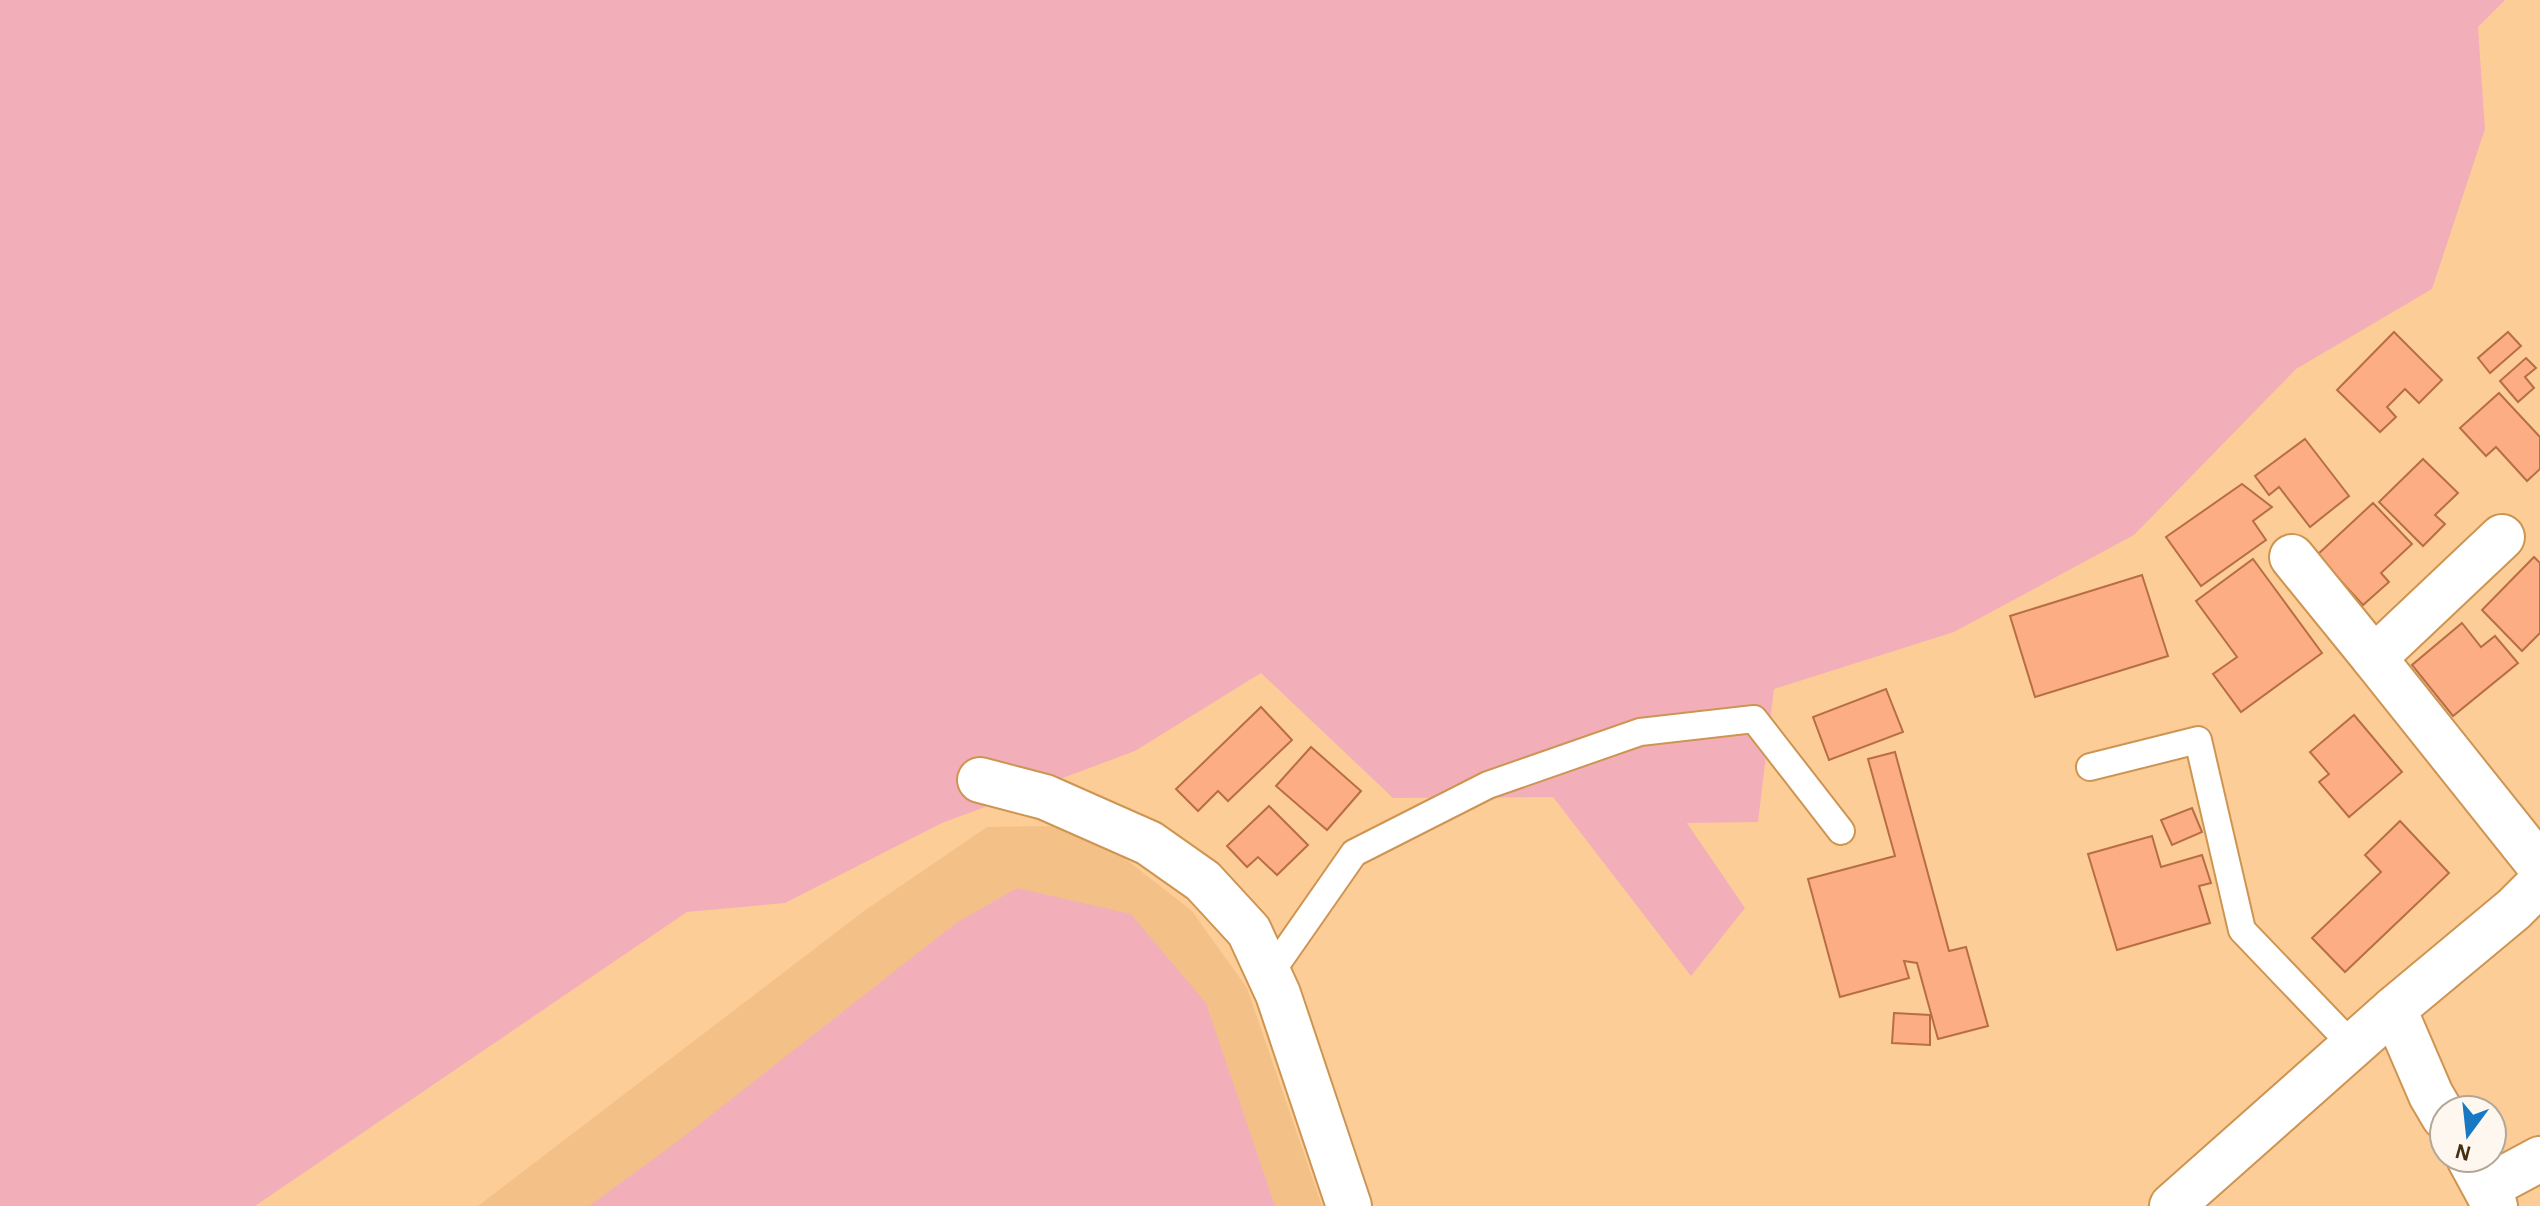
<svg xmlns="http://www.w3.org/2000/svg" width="2540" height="1206" viewBox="0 0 2540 1206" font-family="'Alegreya Sans',sans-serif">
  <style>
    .built { fill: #f3c087 }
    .green { fill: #f3afb9 }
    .building { fill: #fdad83; stroke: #b86e45; stroke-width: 2 }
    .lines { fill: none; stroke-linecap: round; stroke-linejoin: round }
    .service-casing { stroke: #ce9552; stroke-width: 30 }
    .minor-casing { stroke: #ce9552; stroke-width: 48 }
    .tertiary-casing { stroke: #ce9552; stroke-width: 48 }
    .service { stroke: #fff; stroke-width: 26 }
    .minor { stroke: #fff; stroke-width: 44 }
    .tertiary { stroke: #fff; stroke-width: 44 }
  </style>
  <rect width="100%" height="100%" fill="#fdcd98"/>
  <path class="built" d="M1053,826L1123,857L1192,911L1247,988L1322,1206H478L864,911L987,827Z"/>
  <g class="green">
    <path d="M0,0H2505L2478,27L2485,129L2432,289L2296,369L2134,535L1954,632L1774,689L1758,822L1687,823L1745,908L1691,976L1553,797L1393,798L1261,673L1135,751L942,823L785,903L687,912L255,1206H0Z"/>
    <path d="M1017,888L1131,914L1206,1003L1275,1206H589L674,1144L956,923Z"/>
  </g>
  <g class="building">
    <path d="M2394,332L2442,380L2419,403L2405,389L2387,407L2396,417L2380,432L2337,390Z"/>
    <path d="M2508,332L2521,346L2490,373L2478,358Z"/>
    <path d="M2526,358L2536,368L2525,377L2534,388L2518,402L2500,381Z"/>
    <path d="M2499,393L2540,437V469L2527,481L2496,447L2486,456L2460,428Z"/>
    <path d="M2305,439L2349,496L2310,527L2279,487L2269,495L2255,476Z"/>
    <path d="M2423,459L2458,493L2435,515L2445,524L2423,546L2379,502Z"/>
    <path d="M2242,484L2272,507L2253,521L2266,540L2201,586L2166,537Z"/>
    <path d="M2373,503L2412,544L2381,573L2389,582L2363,605L2317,555Z"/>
    <path d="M2534,557L2540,563V633L2522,651L2482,610Z"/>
    <path d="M2253,559L2322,653L2241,712L2213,674L2237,657L2196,601Z"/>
    <path d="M2142,575L2168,656L2035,697L2010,616Z"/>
    <path d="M2462,623L2481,647L2495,636L2518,663L2453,716L2412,665Z"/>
    <path d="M1886,689L1903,732L1829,760L1813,717Z"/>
    <path d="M1261,707L1292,740L1228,801L1218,791L1198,811L1176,789Z"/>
    <path d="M2354,715L2402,772L2349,817L2319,782L2329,774L2310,752Z"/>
    <path d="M1311,747L1361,791L1327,830L1276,786Z"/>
    <path d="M1895,752L1949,951L1966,947L1988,1026L1938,1039L1917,963L1904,961L1909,978L1840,997L1808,879L1895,856L1868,759Z"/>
    <path d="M1269,806L1308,845L1277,875L1258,857L1247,867L1227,846Z"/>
    <path d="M2192,808L2202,832L2172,845L2161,820Z"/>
    <path d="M2400,821L2449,873L2345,972L2312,938L2381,872L2365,855Z"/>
    <path d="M2152,836L2161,867L2202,855L2211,883L2199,886L2210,923L2117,950L2088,854Z"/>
    <path d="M1894,1013L1930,1015V1045L1892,1043Z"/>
  </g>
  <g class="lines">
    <defs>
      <g id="service">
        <path d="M2090,767L2198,740L2242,930L2352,1045"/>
        <path d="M1269,975L1354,853L1488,785L1640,732L1754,719L1841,831"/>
      </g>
      <g id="minor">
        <path d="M2502,537L2374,658L2540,866"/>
        <path d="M2292,557L2374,658"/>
        <path d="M980,780L1045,797L1149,843L1203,881L1249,931L1278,994L1349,1206"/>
        <path d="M2486,1188L2540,1159"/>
      </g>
      <g id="tertiary">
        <path d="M2394,1009L2431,1095L2444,1117"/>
        <path d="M2469,1158L2495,1206"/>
        <path d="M2172,1206L2394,1009L2514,909L2540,883"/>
      </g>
    </defs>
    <use href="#service" class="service-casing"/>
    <use href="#minor" class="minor-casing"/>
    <use href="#tertiary" class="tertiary-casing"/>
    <use href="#service" class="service"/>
    <use href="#minor" class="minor"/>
    <use href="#tertiary" class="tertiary"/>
  </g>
  <g transform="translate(2468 1134) rotate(195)"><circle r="38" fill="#fdf7f0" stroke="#b3a797" stroke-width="2"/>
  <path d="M0-6L14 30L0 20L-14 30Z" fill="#1878c4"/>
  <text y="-12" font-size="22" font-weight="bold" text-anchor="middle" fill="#452e11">N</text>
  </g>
</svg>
